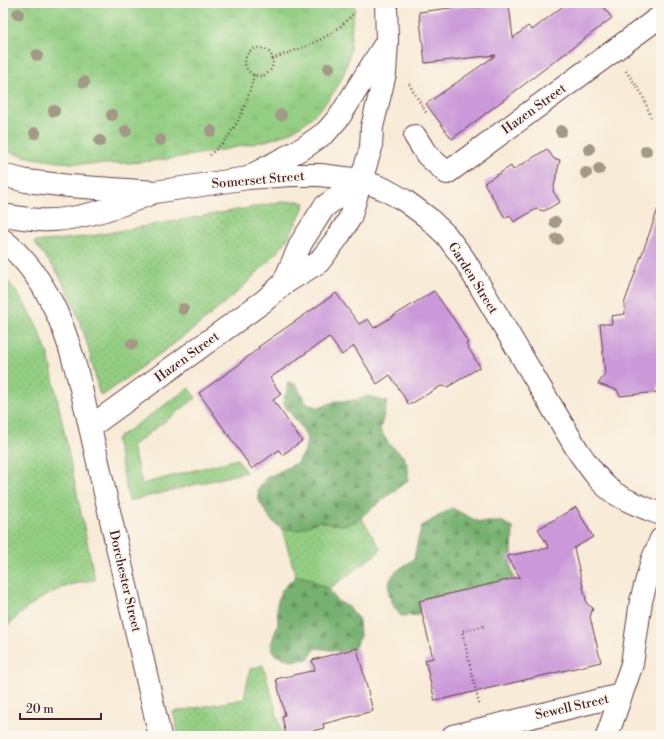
<svg xmlns="http://www.w3.org/2000/svg" width="664" height="739" viewBox="0 0 664 739" font-family="'Libre Bodoni',serif">
  <style>
    .grass { fill: url(#grass-dots); stroke: #6e7656 }
    .forest { fill: url(#forest-firs); stroke: #60684e }
    .park { fill: url(#park-tufts); stroke: #6e7656 }
    .building { fill: #cb99d9 }
    .lines { fill: none; stroke-linecap: round; stroke-linejoin: round }
    .street-casing { stroke: #643e45; stroke-width: 24 }
    .secondary-casing { stroke: #643e45; stroke-width: 24 }
    .path { stroke: #643e45; stroke-width: 2.5; stroke-dasharray: 1 3; stroke-linecap: butt }
    .street { stroke: #fff; stroke-width: 22 }
    .secondary { stroke: #fff; stroke-width: 22 }
    .tree { fill: #a49887 }
    .labels { text-anchor: middle; dominant-baseline: central; stroke-width: 4; stroke-linejoin: round; paint-order: stroke }
    .street-label { font-size: 13px; fill: #4a1f2b; stroke: #fbf7ec }
  </style>
  <defs>
    <pattern id="grass-dots" width="8" height="8" patternUnits="userSpaceOnUse"><rect width="8" height="8" fill="#93ce82"/><path d="M2 2h.1M6 6h.1" fill="none" stroke="#80b070" stroke-width="1.8" stroke-linecap="round"/></pattern>
    <pattern id="forest-firs" width="22" height="20" patternUnits="userSpaceOnUse"><rect width="22" height="20" fill="#76b170"/><path d="M5 1l3.5 6h-7zM16 11l3.5 6h-7z" fill="#638f5c"/></pattern>
    <pattern id="park-tufts" width="24" height="20" patternUnits="userSpaceOnUse"><rect width="24" height="20" fill="#93ce82"/><path d="M3 7l-1-3M5 7V3M7 7l1-3M15 17l-1-3M17 17v-4M19 17l1-3" fill="none" stroke="#80b070"/></pattern>
  </defs>
  <rect width="100%" height="100%" fill="#fbf7ec"/>
  <filter id="ink" filterUnits="userSpaceOnUse"><feTurbulence type="fractalNoise" baseFrequency=".025" numOctaves="2"/><feDisplacementMap in="SourceGraphic" scale="8" xChannelSelector="R" yChannelSelector="G"/><feConvolveMatrix kernelMatrix="1 2 1 2 8 2 1 2 1" color-interpolation-filters="sRGB"/></filter>
  <filter id="wash" filterUnits="userSpaceOnUse"><feTurbulence type="fractalNoise" baseFrequency=".012" numOctaves="4" result="noise"/><feDisplacementMap in="SourceGraphic" scale="16" xChannelSelector="R" yChannelSelector="G"/><feGaussianBlur stdDeviation="0.9" result="paint"/><feColorMatrix in="noise" values="0 0 0 0 0 0 0 0 0 0 0 0 0 0 0 0 0 1.4 0 .05"/><feComposite in="paint" operator="in"/></filter>
  <g filter="url(#wash)">
    <rect width="100%" height="100%" fill="#f8ebd7"/>
    <g class="grass">
      <path d="M298,201L305,203C301,213 296,224 291,233C283,248 269,261 257,273C211,320 155,357 102,396L99,393C90,351 80,312 58,274C51,263 42,253 34,242L85,237L282,202Z"/>
      <path d="M3,275L17,293L34,319L48,354L95,580C58,584 28,603 3,631Z"/>
      <path d="M189,388L196,398L132,446L142,484L237,459L246,472L129,501L116,439Z"/>
      <path d="M361,517L381,550L329,589L317,584L309,578L296,576L282,529L298,530L319,521L331,524L356,521Z"/>
      <path d="M263,665L283,736H179L173,712L244,699L250,669Z"/>
    </g>
    <g class="forest">
      <path d="M287,382L296,384L306,403L320,408L335,401H349L369,396L387,402L380,430L389,444L402,455L408,466V480L356,521L345,525L331,524L319,521L298,530L282,529L270,519L259,500L258,490L266,478L297,463L305,451L307,439L301,426L287,409L284,405V397L287,392Z"/>
      <path d="M452,508L479,522H503L513,528L512,555L509,559L514,579L420,601L419,615L401,616C392,605 383,589 393,575C398,569 407,564 414,559L418,539L422,526Z"/>
      <path d="M296,576L309,578L317,584L329,589L337,601L348,606L359,620L360,638L351,653L316,648L308,659L294,661L275,655L271,644L278,624L277,604L281,591Z"/>
    </g>
    <path class="park" d="M3,3H355C355,11 353,16 352,24C351,35 351,46 349,57C343,83 327,105 307,121C284,140 255,143 227,149C152,163 78,174 3,150Z"/>
    <g id="blocks">
      <g class="building">
        <path d="M567,3H600L612,18L452,139L426,104L496,55L425,63L419,12L474,5V8L509,4L513,38L528,26L532,30Z"/>
        <path d="M547,149L554,159L560,160L553,191L560,202L544,211L536,209L514,222L510,215L505,218L484,183L511,166L513,170Z"/>
        <path d="M658,209H661V383H658V392L620,396L617,390L598,384L605,374L600,324H612L611,316L625,314L624,304Z"/>
        <path d="M434,291L457,324L468,343L466,344L480,367L448,387L441,386L409,405L390,375L377,384L354,346L342,355L329,337L270,378L281,394L273,400L302,441L282,455L279,450L252,469L199,393L240,364L241,362L259,348L258,347L336,293L359,324L368,319L374,328Z"/>
        <path d="M576,507L593,537L574,548L587,604L593,608L590,617L601,662L435,701L425,660L433,658L419,601L520,577L507,556L549,548L538,529Z"/>
        <path d="M357,648L373,711L323,724L324,728L295,736H286L282,716L285,715L276,679L315,670L312,660Z"/>
      </g>
    </g>
  </g>
  <g filter="url(#ink)">
    <use href="#blocks" fill-opacity="0" stroke="#643e45" stroke-width="1"/>
    <g class="lines">
      <defs>
        <g id="street">
          <path d="M415,136L427,155L447,173L661,16"/>
          <path d="M283,284L301,243L324,207L361,180"/>
          <path d="M160,736L90,427L264,301L283,284L319,262L338,237L350,218L361,180"/>
          <path d="M453,736L621,695"/>
        </g>
        <g id="secondary">
          <path d="M254,174L305,147L326,132L340,116L387,41"/>
          <path d="M3,175L26,181L69,186L155,192L248,178L291,175H320L361,180L384,189L404,200L427,217L446,235L464,259L578,451C588,465 599,482 613,492C627,502 645,508 661,514"/>
          <path d="M361,180L371,148L372,127L385,74L387,41L386,3"/>
          <path d="M3,215C15,217 28,219 40,220C75,222 118,207 150,194"/>
          <path d="M3,240C60,287 74,358 90,427"/>
          <path d="M607,736L632,664L641,601L652,561L661,539"/>
        </g>
      </defs>
      <use href="#street" class="street-casing"/>
      <use href="#secondary" class="secondary-casing"/>
      <g class="path">
        <circle cx="259" cy="62" r="14"/>
        <path d="M272,59C295,50 317,44 337,29C344,24 350,17 355,12"/>
        <path d="M626,71L642,94L651,117"/>
        <path d="M409,84L427,114"/>
        <path d="M210,155C216,149 224,142 229,135C242,117 249,96 254,75"/>
        <path d="M479,704L462,631L484,626"/>
      </g>
      <use href="#street" class="street"/>
      <use href="#secondary" class="secondary"/>
    </g>
    <g class="tree">
      <circle cx="18" cy="14" r="6"/>
      <circle cx="37" cy="55" r="6"/>
      <circle cx="329" cy="68" r="6"/>
      <circle cx="84" cy="82" r="6"/>
      <circle cx="54" cy="111" r="6"/>
      <circle cx="112" cy="115" r="6"/>
      <circle cx="281" cy="115" r="6"/>
      <circle cx="126" cy="131" r="6"/>
      <circle cx="211" cy="131" r="6"/>
      <circle cx="561" cy="131" r="6"/>
      <circle cx="35" cy="133" r="6"/>
      <circle cx="160" cy="140" r="6"/>
      <circle cx="100" cy="141" r="6"/>
      <circle cx="589" cy="149" r="6"/>
      <circle cx="646" cy="151" r="6"/>
      <circle cx="599" cy="169" r="6"/>
      <circle cx="586" cy="173" r="6"/>
      <circle cx="555" cy="222" r="6"/>
      <circle cx="557" cy="239" r="6"/>
      <circle cx="183" cy="309" r="6"/>
      <circle cx="132" cy="344" r="6"/>
    </g>
  </g>
  <g class="labels">
    <g class="street-label">
      <text transform="translate(534 109) rotate(-36)">Hazen Street</text>
      <text transform="translate(258 180) rotate(-5)">Somerset Street</text>
      <text transform="translate(473 278) rotate(58)">Garden Street</text>
      <text transform="translate(187 357) rotate(-36)">Hazen Street</text>
      <text transform="translate(125 581) rotate(77)">Dorchester Street</text>
      <text transform="translate(572 707) rotate(-13)">Sewell Street</text>
    </g>
  </g>
  <rect width="664" height="739" fill="none" stroke="#fbf7ec" stroke-width="16"/>
  <path d="M20 713v6h81v-6" fill="none" stroke="#4a1f2b" stroke-width="2"/>
  <text x="26" y="713" font-size="12" fill="#4a1f2b" stroke="#fbf7ec" stroke-width="3" paint-order="stroke">20 m</text>
</svg>
